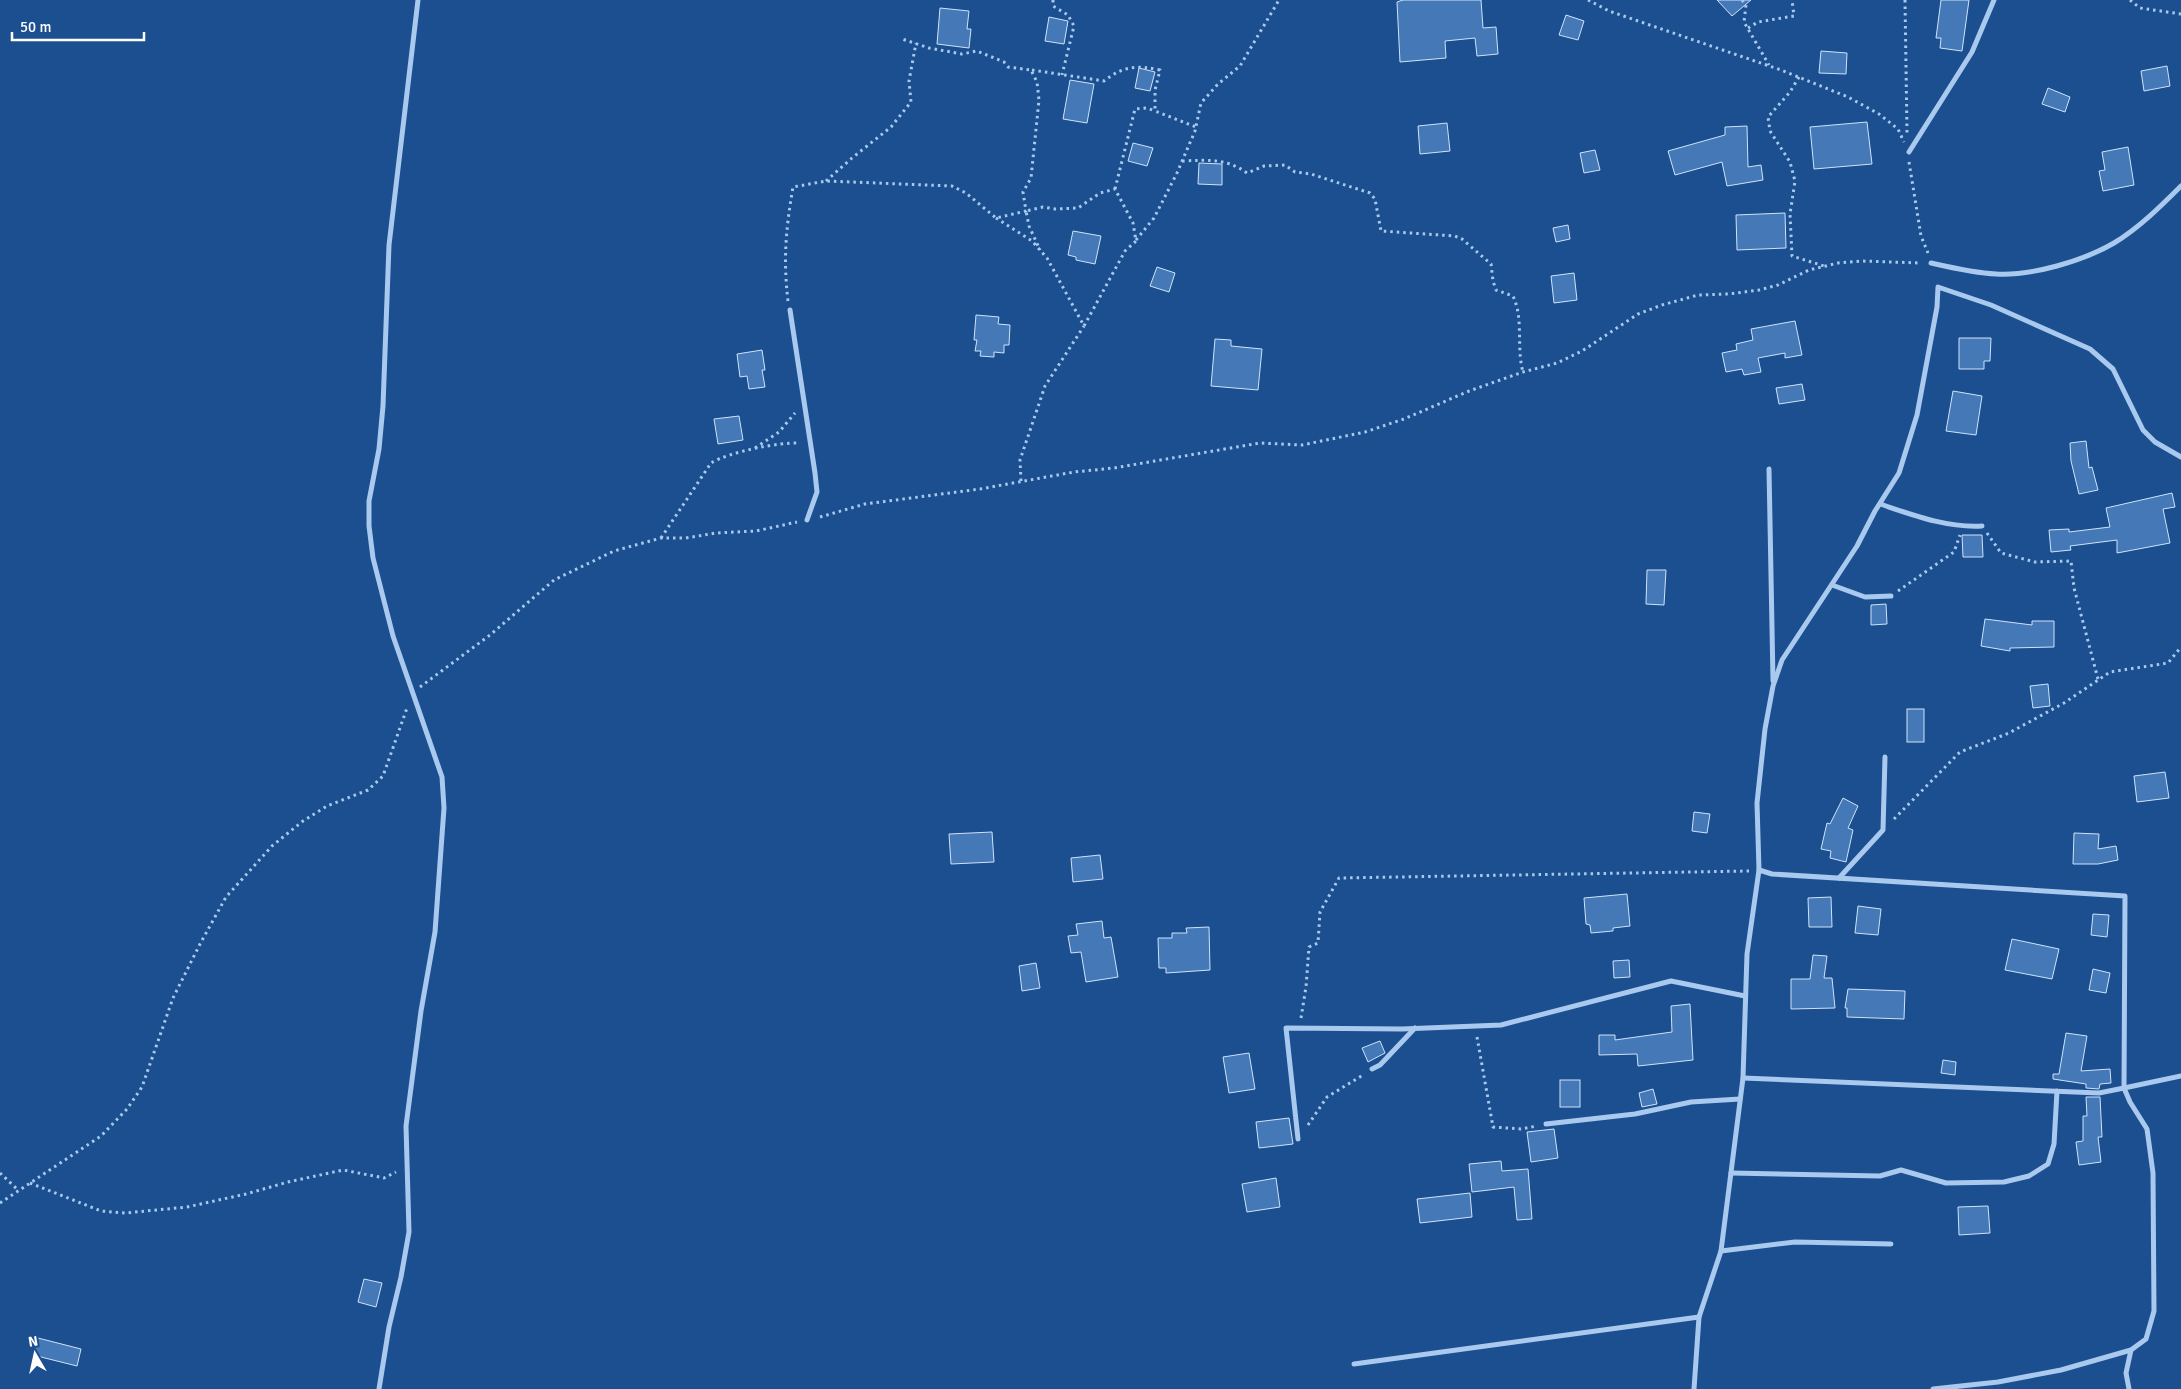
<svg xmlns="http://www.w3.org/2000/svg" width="2181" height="1389" viewBox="0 0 2181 1389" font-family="Signika,sans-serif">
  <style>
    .building { fill: #4478b7; stroke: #cfe3fa }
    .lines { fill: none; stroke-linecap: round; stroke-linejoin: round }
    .path { stroke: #a9c9ee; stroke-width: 3; stroke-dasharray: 2.5 4; stroke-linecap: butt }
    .minor { stroke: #a9c9ee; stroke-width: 5 }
  </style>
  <rect width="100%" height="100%" fill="#1b4f8f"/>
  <g class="building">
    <path d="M1403,0H1481L1483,28L1496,27L1498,54L1477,56L1475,38L1445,41L1446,58L1400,62L1397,2Z"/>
    <path d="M1717,0H1751L1732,16Z"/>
    <path d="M1941,0H1969L1962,51L1940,48L1941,38H1936Z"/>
    <path d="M940,8L969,11L967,29H971L969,48L937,44Z"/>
    <path d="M1566,15L1584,21L1578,40L1559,35Z"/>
    <path d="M1049,17L1068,21L1064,44L1045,41Z"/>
    <path d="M1821,51L1847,53L1846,74L1819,73Z"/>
    <path d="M2167,66L2170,86L2144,91L2141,71Z"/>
    <path d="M1139,68L1155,72L1150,91L1135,88Z"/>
    <path d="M1070,80L1094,84L1087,123L1063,119Z"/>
    <path d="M2048,88L2070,97L2065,112L2042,104Z"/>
    <path d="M1867,122L1872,164L1814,169L1810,127Z"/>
    <path d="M1447,123L1450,151L1420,154L1418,126Z"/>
    <path d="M1747,126L1748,167L1761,165L1763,180L1727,186L1722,162L1675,175L1668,151L1725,135V127Z"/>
    <path d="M1133,143L1153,148L1147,166L1128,161Z"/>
    <path d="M2128,147L2134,185L2103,191L2099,171L2105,170L2102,152Z"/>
    <path d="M1595,150L1600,170L1584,173L1580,153Z"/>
    <path d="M1199,163L1222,164V185L1198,184Z"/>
    <path d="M1785,213L1786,248L1737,250L1736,215Z"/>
    <path d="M1568,225L1570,239L1556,242L1553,228Z"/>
    <path d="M1073,231L1101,236L1095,264L1076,260V257L1068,255Z"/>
    <path d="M1157,267L1175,273L1169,292L1150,286Z"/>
    <path d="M1574,273L1577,300L1554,303L1551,276Z"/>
    <path d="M976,315L999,317L998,324L1010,325L1009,345H1004V353L994,352V357L980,356L981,351H975L977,340H974Z"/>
    <path d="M1795,321L1802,355L1785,358V353L1758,358L1761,372L1744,375L1742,369L1726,372L1722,353L1737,350L1736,344L1753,340L1751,329Z"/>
    <path d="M1959,338H1991L1990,361H1984V369H1959Z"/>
    <path d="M1215,339L1231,340V346L1262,349L1258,390L1211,386Z"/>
    <path d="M762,350L765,370H762L765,387L749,389L747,376L740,377L737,354Z"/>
    <path d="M1802,384L1805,400L1779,404L1776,388Z"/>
    <path d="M1953,391L1982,396L1976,435L1946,431Z"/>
    <path d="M739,416L743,440L718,444L714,419Z"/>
    <path d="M2086,441L2089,468L2092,467L2098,490L2079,494L2071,461L2070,443Z"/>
    <path d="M2172,493L2175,507L2163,509L2170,543L2117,553V540L2070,546L2071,550L2051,552L2049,530L2069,529V532L2110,527L2106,508Z"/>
    <path d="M1962,535H1982L1983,557H1963Z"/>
    <path d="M1647,570H1666L1664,605L1646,604Z"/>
    <path d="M1886,604L1887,624L1871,625V605Z"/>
    <path d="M1985,619L2032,625V621H2054V647L2010,648V651L1981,646Z"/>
    <path d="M2048,684L2050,706L2033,708L2030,686Z"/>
    <rect x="1907" y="709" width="17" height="33"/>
    <path d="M2165,772L2169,798L2137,802L2134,776Z"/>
    <path d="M1843,798L1858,806L1848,828L1853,830L1846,862L1830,858L1831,851L1821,849L1827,823L1830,824Z"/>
    <path d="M1694,812L1710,814L1707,833L1692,831Z"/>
    <path d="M992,832L994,862L951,864L949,834Z"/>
    <path d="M2074,833L2099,834L2098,849L2116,846L2118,860L2098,864H2073Z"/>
    <path d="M1100,855L1103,879L1073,882L1071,858Z"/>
    <path d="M1627,894L1630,926L1613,928V931L1591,933L1590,925L1586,924L1584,898Z"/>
    <path d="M1831,897L1832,927H1809L1808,898Z"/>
    <path d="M1858,906L1881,909L1878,935L1855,933Z"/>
    <path d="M2093,914L2109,915L2107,937L2091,935Z"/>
    <path d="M1102,921L1104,938L1111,937L1118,977L1086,982L1081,952L1071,953L1068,936L1078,935L1076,924Z"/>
    <path d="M1209,927L1210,970L1166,973V968H1159L1158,938H1172V933H1187L1186,928Z"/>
    <path d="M2012,939L2059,949L2052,979L2005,970Z"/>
    <path d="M1813,955L1827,956L1824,978H1832L1835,1008L1791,1009V979H1810Z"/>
    <path d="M1629,960L1630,977L1614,978L1613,961Z"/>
    <path d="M1036,963L1040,988L1022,991L1019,966Z"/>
    <path d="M2093,969L2110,973L2106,993L2089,990Z"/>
    <path d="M1848,989L1905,991L1904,1019L1847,1017V1008H1845Z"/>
    <path d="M1690,1004L1693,1060L1638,1066L1637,1054L1599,1055V1035H1615V1040L1672,1032L1671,1006Z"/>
    <path d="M2066,1033L2087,1036L2081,1071L2110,1069L2111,1083L2100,1084L2099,1089L2086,1088V1084L2053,1079V1074H2059Z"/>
    <path d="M1380,1041L1385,1053L1368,1062L1362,1048Z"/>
    <path d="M1249,1053L1255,1089L1229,1093L1223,1057Z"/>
    <path d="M1943,1060L1956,1062L1955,1075L1941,1073Z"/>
    <rect x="1560" y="1080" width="20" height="27"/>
    <path d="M1653,1089L1657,1104L1642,1107L1639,1093Z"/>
    <path d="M2086,1097H2100L2102,1137H2098L2101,1162L2079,1165L2076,1142L2083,1141V1116H2087Z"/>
    <path d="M1289,1118L1293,1144L1259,1148L1256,1122Z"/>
    <path d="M1554,1129L1558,1158L1531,1162L1527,1132Z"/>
    <path d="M1501,1161L1502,1171L1528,1169L1532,1219L1517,1220L1514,1187L1472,1192L1469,1164Z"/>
    <path d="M1276,1178L1280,1207L1247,1212L1242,1184Z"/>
    <path d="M1470,1193L1472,1217L1420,1223L1417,1199Z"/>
    <path d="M1988,1206L1990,1233L1959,1235L1958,1207Z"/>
    <path d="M364,1279L382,1283L376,1307L358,1302Z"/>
    <path d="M38,1338L81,1349L77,1366L33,1355Z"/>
  </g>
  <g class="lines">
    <g class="path">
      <path d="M1053,0V6L1068,15L1074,26L1062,75"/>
      <path d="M1588,0L1609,11L1781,70L1848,97L1879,114L1898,129L1904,142"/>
      <path d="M1742,0L1746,5L1744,22L1769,65"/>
      <path d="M1905,0L1907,133"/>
      <path d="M2130,0L2140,8L2181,14"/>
      <path d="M1748,28L1758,22L1794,16L1792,0"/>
      <path d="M1032,70L1104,81C1123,66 1137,65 1160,70L1155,90V111L1196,127"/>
      <path d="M1799,77L1790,92L1768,117L1770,131L1790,162L1795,181L1790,214L1792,256L1824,266"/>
      <path d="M1182,161C1207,160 1226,158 1247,173L1264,166L1285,165L1295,172L1311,174L1370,193L1375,199L1381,231L1455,236L1462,239L1491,264L1493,281L1496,290L1513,296C1524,319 1516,347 1523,372"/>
      <path d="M1909,162L1921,236L1928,253"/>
      <path d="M826,181L852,158L891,127L911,102L909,81L916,43"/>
      <path d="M1115,189L1135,109L1147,108L1155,111"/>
      <path d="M996,218L1032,241L1047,258L1084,326L1125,251L1136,241L1133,223L1115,189L1100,193L1078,208L1055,209L1043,207L1026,211L1029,226L1040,250"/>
      <path d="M1136,240L1154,218L1177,173L1195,131L1201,103L1218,84L1240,66L1279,0"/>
      <path d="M788,301C783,259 786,228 793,187L826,181L952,186L966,193L996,218L1026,211L1023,192L1031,178L1039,100L1037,82L1031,70L1008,67L1004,62L977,51L962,54L929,48L902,39"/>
      <path d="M755,448L779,432L795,413"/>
      <path d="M1021,481L1020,460L1045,386L1084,326"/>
      <path d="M820,517L865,504L980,489L1074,472L1114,468L1260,443L1302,445L1365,432L1404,419L1469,391L1523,372L1557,363L1582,351L1638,314L1662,305L1698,295L1729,294L1759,290L1778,285L1809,270L1838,263L1861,261L1921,263"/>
      <path d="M1987,533L2001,553L2035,562L2071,561L2074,588L2098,679"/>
      <path d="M661,538L711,463C729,452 779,442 800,443"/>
      <path d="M1898,591L1954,552L1960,535"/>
      <path d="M420,687L490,635L554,580L614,551L661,538H686L716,533L756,531L797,522"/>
      <path d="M1894,819L1960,752L2009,733L2064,703L2110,672L2168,663L2181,647"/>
      <path d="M1301,1018L1306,987L1309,947L1318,943L1320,912L1339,878L1749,871"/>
      <path d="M1477,1037L1493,1127L1521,1129L1537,1126"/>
      <path d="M1308,1125L1327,1097L1363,1075"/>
      <path d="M0,1173L18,1190"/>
      <path d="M30,1183L101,1211L125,1213L187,1207L246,1194L288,1182L343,1170L384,1178L396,1172"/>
      <path d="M0,1203L101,1136L127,1109L142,1087L173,998L200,944L226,897L272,846L303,821L327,806L368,790L383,776L407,708"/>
    </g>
    <g class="minor">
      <path d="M1909,152L1972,52L1994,0"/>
      <path d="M1931,263C1953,268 1974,273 1996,274C2032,276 2083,261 2114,243C2139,228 2161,206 2181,186"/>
      <path d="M790,310L815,473L817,492L807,520"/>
      <path d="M1769,469L1773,681"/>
      <path d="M1880,504C1913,515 1947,528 1982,526"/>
      <path d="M1832,585L1865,597L1891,596"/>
      <path d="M1839,878L1883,830L1885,757"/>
      <path d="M1372,1069L1380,1065L1415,1028"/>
      <path d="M1743,1078L2099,1093L2124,1088L2125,896L1772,874L1759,870"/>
      <path d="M1546,1124L1635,1114L1691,1102L1740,1099"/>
      <path d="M1298,1139L1286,1028L1402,1029L1501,1025L1671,981L1745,996"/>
      <path d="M1731,1173L1880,1176L1901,1170L1946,1183L2004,1182L2029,1176L2048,1164L2054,1144L2057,1091"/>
      <path d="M1721,1251L1795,1242L1891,1244"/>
      <path d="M1354,1364L1699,1317"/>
      <path d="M379,1389L389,1327L401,1277L409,1232L406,1126L421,1011L435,932L444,808L442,777L393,636L373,558L369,526V501L379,449L383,406L389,245L418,0"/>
      <path d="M1694,1389L1699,1317L1721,1251L1743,1078L1747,954L1759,870L1757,803L1765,729L1773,686L1782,660L1857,546L1875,511L1899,473L1917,415L1937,307L1938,287L1991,305L2090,349L2113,369L2143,430L2155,442L2181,457"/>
      <path d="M1933,1389L1998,1382L2061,1370L2131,1350L2146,1339L2154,1311L2153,1173L2147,1129L2130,1102L2124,1088L2181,1076"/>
      <path d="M2129,1389L2126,1373L2131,1350"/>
    </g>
  </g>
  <g transform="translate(35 1354) rotate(351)" stroke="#1b4f8f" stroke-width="4" paint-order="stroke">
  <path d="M0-4L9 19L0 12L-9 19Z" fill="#ffffff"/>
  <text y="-8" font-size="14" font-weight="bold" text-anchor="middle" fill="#ffffff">N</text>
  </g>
  <path d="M12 32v8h132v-8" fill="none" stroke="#ffffff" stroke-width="2.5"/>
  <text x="20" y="32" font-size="15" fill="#ffffff" stroke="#1b4f8f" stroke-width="4" paint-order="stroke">50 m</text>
</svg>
